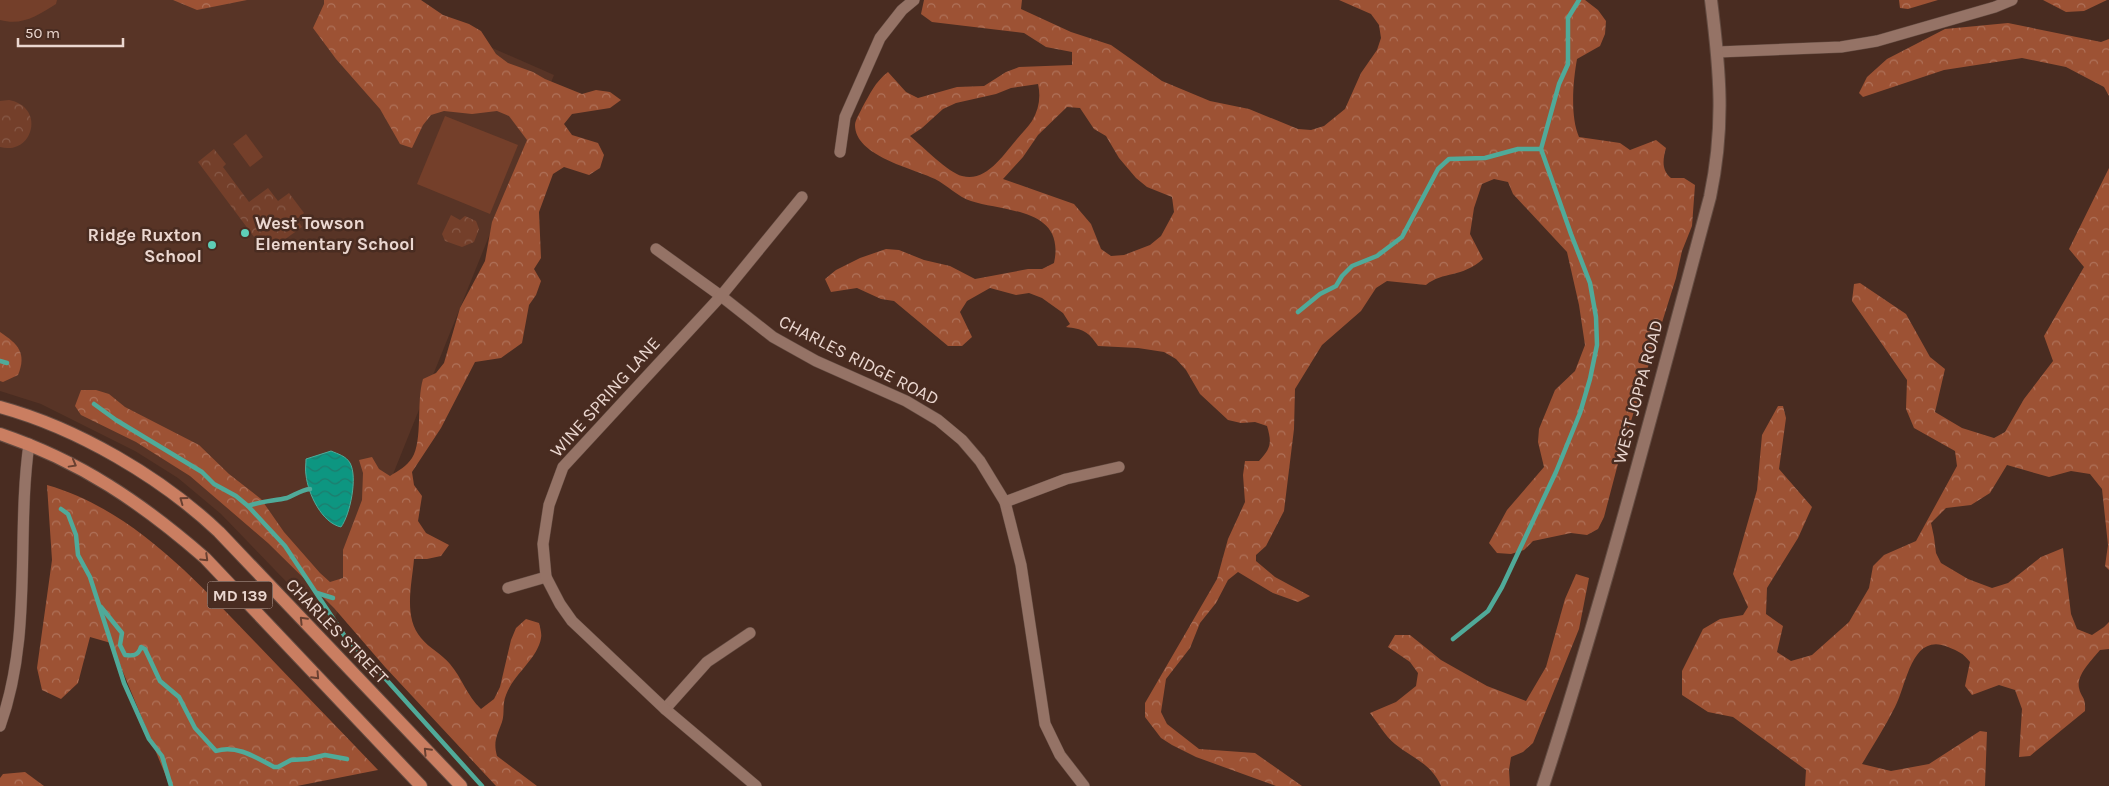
<svg xmlns="http://www.w3.org/2000/svg" width="2109" height="786" viewBox="0 0 2109 786" font-family="Karla,sans-serif">
  <style>
    .built { fill: #583426 }
    .forest { fill: url(#forest-crowns); fill-rule: evenodd }
    .park { fill: url(#park-crowns) }
    .pitch { fill: #743f2a }
    .water { fill: url(#water-waves); stroke: #50aa99 }
    .lines { fill: none; stroke-linecap: round; stroke-linejoin: round }
    .stream { stroke: #50aa99; stroke-width: 4.5 }
    .minor-casing { stroke: #634b41; stroke-width: 12 }
    .tertiary-casing { stroke: #634b41; stroke-width: 14 }
    .primary-casing { stroke: #634b41; stroke-width: 14 }
    .minor { stroke: #957366; stroke-width: 11 }
    .tertiary { stroke: #957366; stroke-width: 12 }
    .primary { stroke: #ca7e61; stroke-width: 12 }
    .oneway { stroke: #694031 }
    .poi-dot { fill: #5eceb7; stroke: #492c21; stroke-width: 2 }
    .labels { text-anchor: middle; dominant-baseline: central; stroke-width: 5; stroke-linejoin: round; paint-order: stroke }
    .shield { fill: #492c21; stroke: #baa49c; stroke-width: 1 }
    .shield-label { font-size: 16px; font-weight: bold; fill: #ebd7d0 }
    .poi-label { font-size: 18px; font-weight: bold; fill: #ebd7d0; stroke: #492c21; text-anchor: start }
    .street-label { font-size: 18px; fill: #ebd7d0; stroke: #492c21 }
  </style>
  <defs>
    <pattern id="forest-crowns" width="20" height="18" patternUnits="userSpaceOnUse" patternTransform="scale(1.25)"><rect width="20" height="18" fill="#9d5234"/><path d="M2 6a3 3 0 1 1 6 0M12 15a3 3 0 1 1 6 0" fill="none" stroke="#af725a"/></pattern>
    <pattern id="park-crowns" width="20" height="18" patternUnits="userSpaceOnUse" patternTransform="scale(1.25)"><rect width="20" height="18" fill="#743f2a"/><path d="M2 6a3 3 0 1 1 6 0M12 15a3 3 0 1 1 6 0" fill="none" stroke="#885a48"/></pattern>
    <pattern id="water-waves" width="16" height="10" patternUnits="userSpaceOnUse" patternTransform="scale(1.25)"><rect width="16" height="10" fill="#0d9681"/><path d="M0 5q4-4 8 0t8 0" fill="none" stroke="#1e7c6d"/></pattern>
  </defs>
  <rect width="100%" height="100%" fill="#492c21"/>
  <path class="built" d="M0,0H383L554,75L331,628L221,514L178,478L135,451L41,404L0,391Z"/>
  <g class="forest">
    <path d="M173,0H247L197,10Z"/>
    <path d="M324,0H421L443,15L469,24L481,31L496,54L508,63L533,72L545,79L582,94L596,90L610,92L621,100L610,108L572,114L564,124L572,135L598,143L604,155L600,168L589,175L564,167L553,174L539,212L541,258L534,269L541,281L536,295L529,305L522,343L501,358L475,362L441,428L412,472L414,485L422,496L418,521L426,533L449,545L441,556L427,559H414C412,584 403,617 421,638C429,648 442,654 450,664C462,678 467,696 481,709L494,699L500,687L511,640L516,628L526,619L539,623C540,627 542,634 541,638C538,658 513,675 506,695C502,704 505,713 502,722C497,736 493,741 497,756L537,786H496L385,667L334,608L268,543L190,476L136,442L81,415L75,406L81,390H96L109,394L125,407L199,445L229,474L261,499L284,532L320,573L330,582L343,578V550L362,500L363,473L359,460L372,457L379,469L390,476C398,471 407,466 412,458C423,440 416,402 423,379L436,373L444,363L460,308L485,261L492,222L527,140L509,116L497,111L472,114L444,111L431,115L423,125L412,148L400,144L380,109L336,59L313,28L324,4Z"/>
    <path d="M924,0H1022L1021,9L1071,32L1111,45L1162,81L1210,101L1249,109L1298,129L1311,130L1324,126L1345,109L1361,73L1377,50L1381,38L1379,25L1371,14L1339,0H1585L1598,10L1606,21L1605,34L1600,46L1577,59C1573,81 1570,117 1579,137L1620,143L1630,150L1656,140L1666,148C1663,159 1661,170 1671,178H1684L1695,185L1692,226L1682,251L1676,278L1620,456L1604,517L1598,529L1587,535L1571,533L1533,541L1524,550L1511,554L1497,553L1489,543L1507,510L1544,467L1538,442L1539,429L1555,390L1575,371L1585,345L1579,305L1567,252L1513,194L1508,182L1494,179L1482,184L1474,208L1470,234L1483,259C1462,278 1443,271 1426,285L1387,281L1376,288L1361,311L1322,345L1295,389L1294,429L1284,511L1266,546L1256,555V561L1275,577L1310,596L1298,602L1273,593L1238,572L1228,580L1216,603L1200,623L1190,648L1166,679L1161,712L1167,724L1199,749L1255,753L1302,786H1276L1196,757L1172,745L1161,738L1145,717V703L1217,579L1228,539L1245,502L1243,475L1245,461H1259C1271,448 1272,443 1267,426L1255,422L1241,423L1228,420L1200,394L1186,370L1176,359L1164,352L1138,348L1098,346C1088,331 1083,329 1066,327L1070,324L1063,313L1042,298L1029,293L1016,295L990,288L967,301L960,312L972,337L962,346H948L894,301L881,299L857,288L831,292L825,279L836,270L860,258L886,249L899,250L924,260L950,266L975,279L1028,269H1042L1054,263C1066,208 1005,212 971,201C958,197 947,185 935,179C912,168 855,156 855,125C855,120 860,113 862,108C870,94 875,82 888,72L906,92L918,98L957,87L984,86L1006,72L1019,67L1072,65V52L1046,47L1024,33L932,22L921,14ZM1038,84C1041,97 1039,109 1032,121C1028,127 1022,133 1017,139C1004,154 986,183 962,176C949,173 922,146 910,136L922,128L943,109L956,103L996,94L1011,88ZM1067,107L1080,108L1094,129L1106,136L1119,158L1136,178L1147,187L1172,197L1174,212L1161,236L1150,245L1124,255L1111,256L1101,249L1091,224L1074,204L1003,179L1023,157L1038,135Z"/>
    <path d="M1899,0H1938L1908,9L1900,8Z"/>
    <path d="M2043,0H2107L2084,11L2066,12Z"/>
    <path d="M2008,23L2101,42L2109,39V96L2104,87L2066,67L2022,58L1944,70L1863,97L1859,93L1867,77L1887,59L1945,29Z"/>
    <path d="M2109,168V570L2105,566L2108,545L2102,489L2090,474L2071,471L2049,477L2007,465L1990,493L1971,505L1946,508L1931,523L1934,537L1936,553L1941,563L1968,579L1992,588L2008,583L2041,557L2063,548L2071,614L2077,629L2092,635L2104,627L2109,622V649L2100,650C2092,660 2076,675 2079,688C2081,698 2086,696 2085,711L2030,756L2019,757L2022,709L2015,690L1999,685L1972,695L1965,686L1970,662C1963,653 1958,651 1948,647C1911,632 1907,685 1895,707C1885,727 1873,745 1862,764L1891,771L1929,764L1980,731L1987,732L1985,786H1805L1806,770L1733,717L1708,712L1682,695V671L1703,629L1720,619L1743,615L1748,607L1733,574L1757,490L1762,435L1778,406H1783L1786,418L1779,469L1812,507L1798,538L1767,588L1766,614L1783,626L1777,652L1791,661L1812,655L1849,622L1869,588L1873,566L1884,555L1916,541L1957,466L1955,451L1914,428L1906,409L1907,380L1852,301L1854,284L1860,283L1906,314L1930,357L1945,369L1935,412L1962,428L1994,438L2005,432L2024,399L2053,361L2044,336L2084,267L2069,249Z"/>
    <path d="M0,332C18,344 27,353 18,375L3,382L0,381Z"/>
    <path d="M47,485C134,510 196,581 257,644C297,686 338,728 378,770L297,786H170L111,643L90,637L78,683L61,699L42,690L37,668L52,560Z"/>
    <path d="M1576,574L1589,578L1579,629L1533,743L1523,752L1511,757L1509,770L1510,786H1441C1432,764 1412,758 1395,744C1385,736 1378,723 1370,713L1396,702L1416,686L1418,673L1410,662L1388,647L1395,635H1410L1441,660L1487,686L1526,701L1546,667L1565,599Z"/>
    <path d="M25,772L44,786H0V778L3,774Z"/>
  </g>
  <g class="park">
    <path d="M9,100C46,107 33,156 0,147V101Z"/>
    <path d="M214,149L226,164L223,167L249,202L268,188L278,201L289,193L304,213L297,219L302,227L266,253L198,162Z"/>
    <path d="M451,215L460,220L465,216L476,221L479,229L474,242L462,247L445,241L442,234Z"/>
  </g>
  <g class="pitch">
    <path d="M0,0H57L56,4C37,16 22,26 0,20Z"/>
    <path d="M445,116L518,145L490,214L417,184Z"/>
    <path d="M246,134L263,157L250,167L233,144Z"/>
  </g>
  <path class="water" d="M331,451C338,454 346,456 350,463C358,477 350,515 341,527C322,523 308,494 306,475C305,470 306,464 306,459Z"/>
  <g class="lines">
    <g class="stream">
      <path d="M1298,312L1320,294L1336,286L1342,276L1352,266L1377,256L1402,237L1438,169L1449,159L1485,158L1518,149H1541"/>
      <path d="M0,361L7,363"/>
      <path d="M94,404L116,420L202,472L214,484L236,496L248,506L285,546L348,641L374,666L482,786"/>
      <path d="M248,506C261,501 274,501 287,498C295,495 301,490 310,489"/>
      <path d="M61,509L68,514L76,535L78,555L90,577L124,683L149,739L162,756L171,786"/>
      <path d="M317,593L333,598"/>
      <path d="M101,607L122,633L120,645L125,655C133,656 138,656 141,647L145,649L160,681L179,697L195,728L216,751C236,744 257,758 274,767H278L291,760L308,759L325,755L347,759"/>
      <path d="M1453,639L1488,611L1502,587L1556,472L1580,413L1590,379L1597,345L1596,317L1590,283L1571,234L1541,149L1559,84L1568,64V18L1579,0"/>
    </g>
    <defs>
      <g id="minor">
        <path d="M1718,52L1841,47L1877,41L1995,7L2012,0"/>
        <path d="M840,152L845,117L880,38L902,10L914,0"/>
        <path d="M656,249L721,296L773,337L816,361L906,401L938,420L962,440L980,461L1005,502L1021,565L1045,724L1060,755L1084,786"/>
        <path d="M1005,502L1066,479L1119,467"/>
        <path d="M508,588L546,577"/>
        <path d="M665,709L707,662L750,633"/>
        <path d="M0,726C33,635 16,537 29,444"/>
        <path d="M756,786L665,709L572,621L560,604L546,577L543,544L549,505L563,467L721,296L802,197"/>
      </g>
      <path id="tertiary" d="M1543,786C1606,592 1657,394 1710,197C1725,126 1720,71 1711,0"/>
      <g id="primary">
        <path d="M0,407C77,428 161,477 219,532L461,786"/>
        <path d="M0,434C80,461 142,503 205,558L421,786"/>
      </g>
    </defs>
    <use href="#minor" class="minor-casing"/>
    <use href="#tertiary" class="tertiary-casing"/>
    <use href="#primary" class="primary-casing"/>
    <use href="#minor" class="minor"/>
    <use href="#tertiary" class="tertiary"/>
    <use href="#primary" class="primary"/>
  </g>
  <defs><path id="oneway-chevron" d="M-2-3.5L2.5 0L-2 3.5" fill="none" stroke-width="1.6" stroke-linecap="round" stroke-linejoin="round" transform="scale(1.25)"/></defs>
  <g class="oneway">
    <use href="#oneway-chevron" transform="translate(73 464) rotate(29)"/>
    <use href="#oneway-chevron" transform="translate(183 500) rotate(-144)"/>
    <use href="#oneway-chevron" transform="translate(205 558) rotate(44)"/>
    <use href="#oneway-chevron" transform="translate(303 620) rotate(-134)"/>
    <use href="#oneway-chevron" transform="translate(316 676) rotate(47)"/>
    <use href="#oneway-chevron" transform="translate(427 751) rotate(-134)"/>
  </g>
  <g class="poi-dot">
    <circle cx="245" cy="233" r="5"/>
    <circle cx="212" cy="245" r="5"/>
  </g>
  <g class="labels">
    <rect class="shield" x="207.5" y="581.5" width="65" height="27" rx="4"/>
    <g class="shield-label">
      <text x="240" y="595">MD 139</text>
    </g>
    <g class="poi-label">
      <text x="255" y="223">West Towson<tspan x="255" dy="21">Elementary School</tspan></text>
      <text x="202" y="235" text-anchor="end">Ridge Ruxton<tspan x="202" dy="21">School</tspan></text>
    </g>
    <g class="street-label">
      <text transform="translate(859 360) rotate(27)">CHARLES RIDGE ROAD</text>
      <text transform="translate(1638 392) rotate(-75)">WEST JOPPA ROAD</text>
      <text transform="translate(605 397) rotate(-48)">WINE SPRING LANE</text>
      <text transform="translate(337 631) rotate(46)">CHARLES STREET</text>
    </g>
  </g>
  <path d="M18 38v8h105v-8" fill="none" stroke="#ebd7d0" stroke-width="2.5"/>
  <text x="25" y="38" font-size="15" fill="#ebd7d0" stroke="#492c21" stroke-width="4" paint-order="stroke">50 m</text>
</svg>
